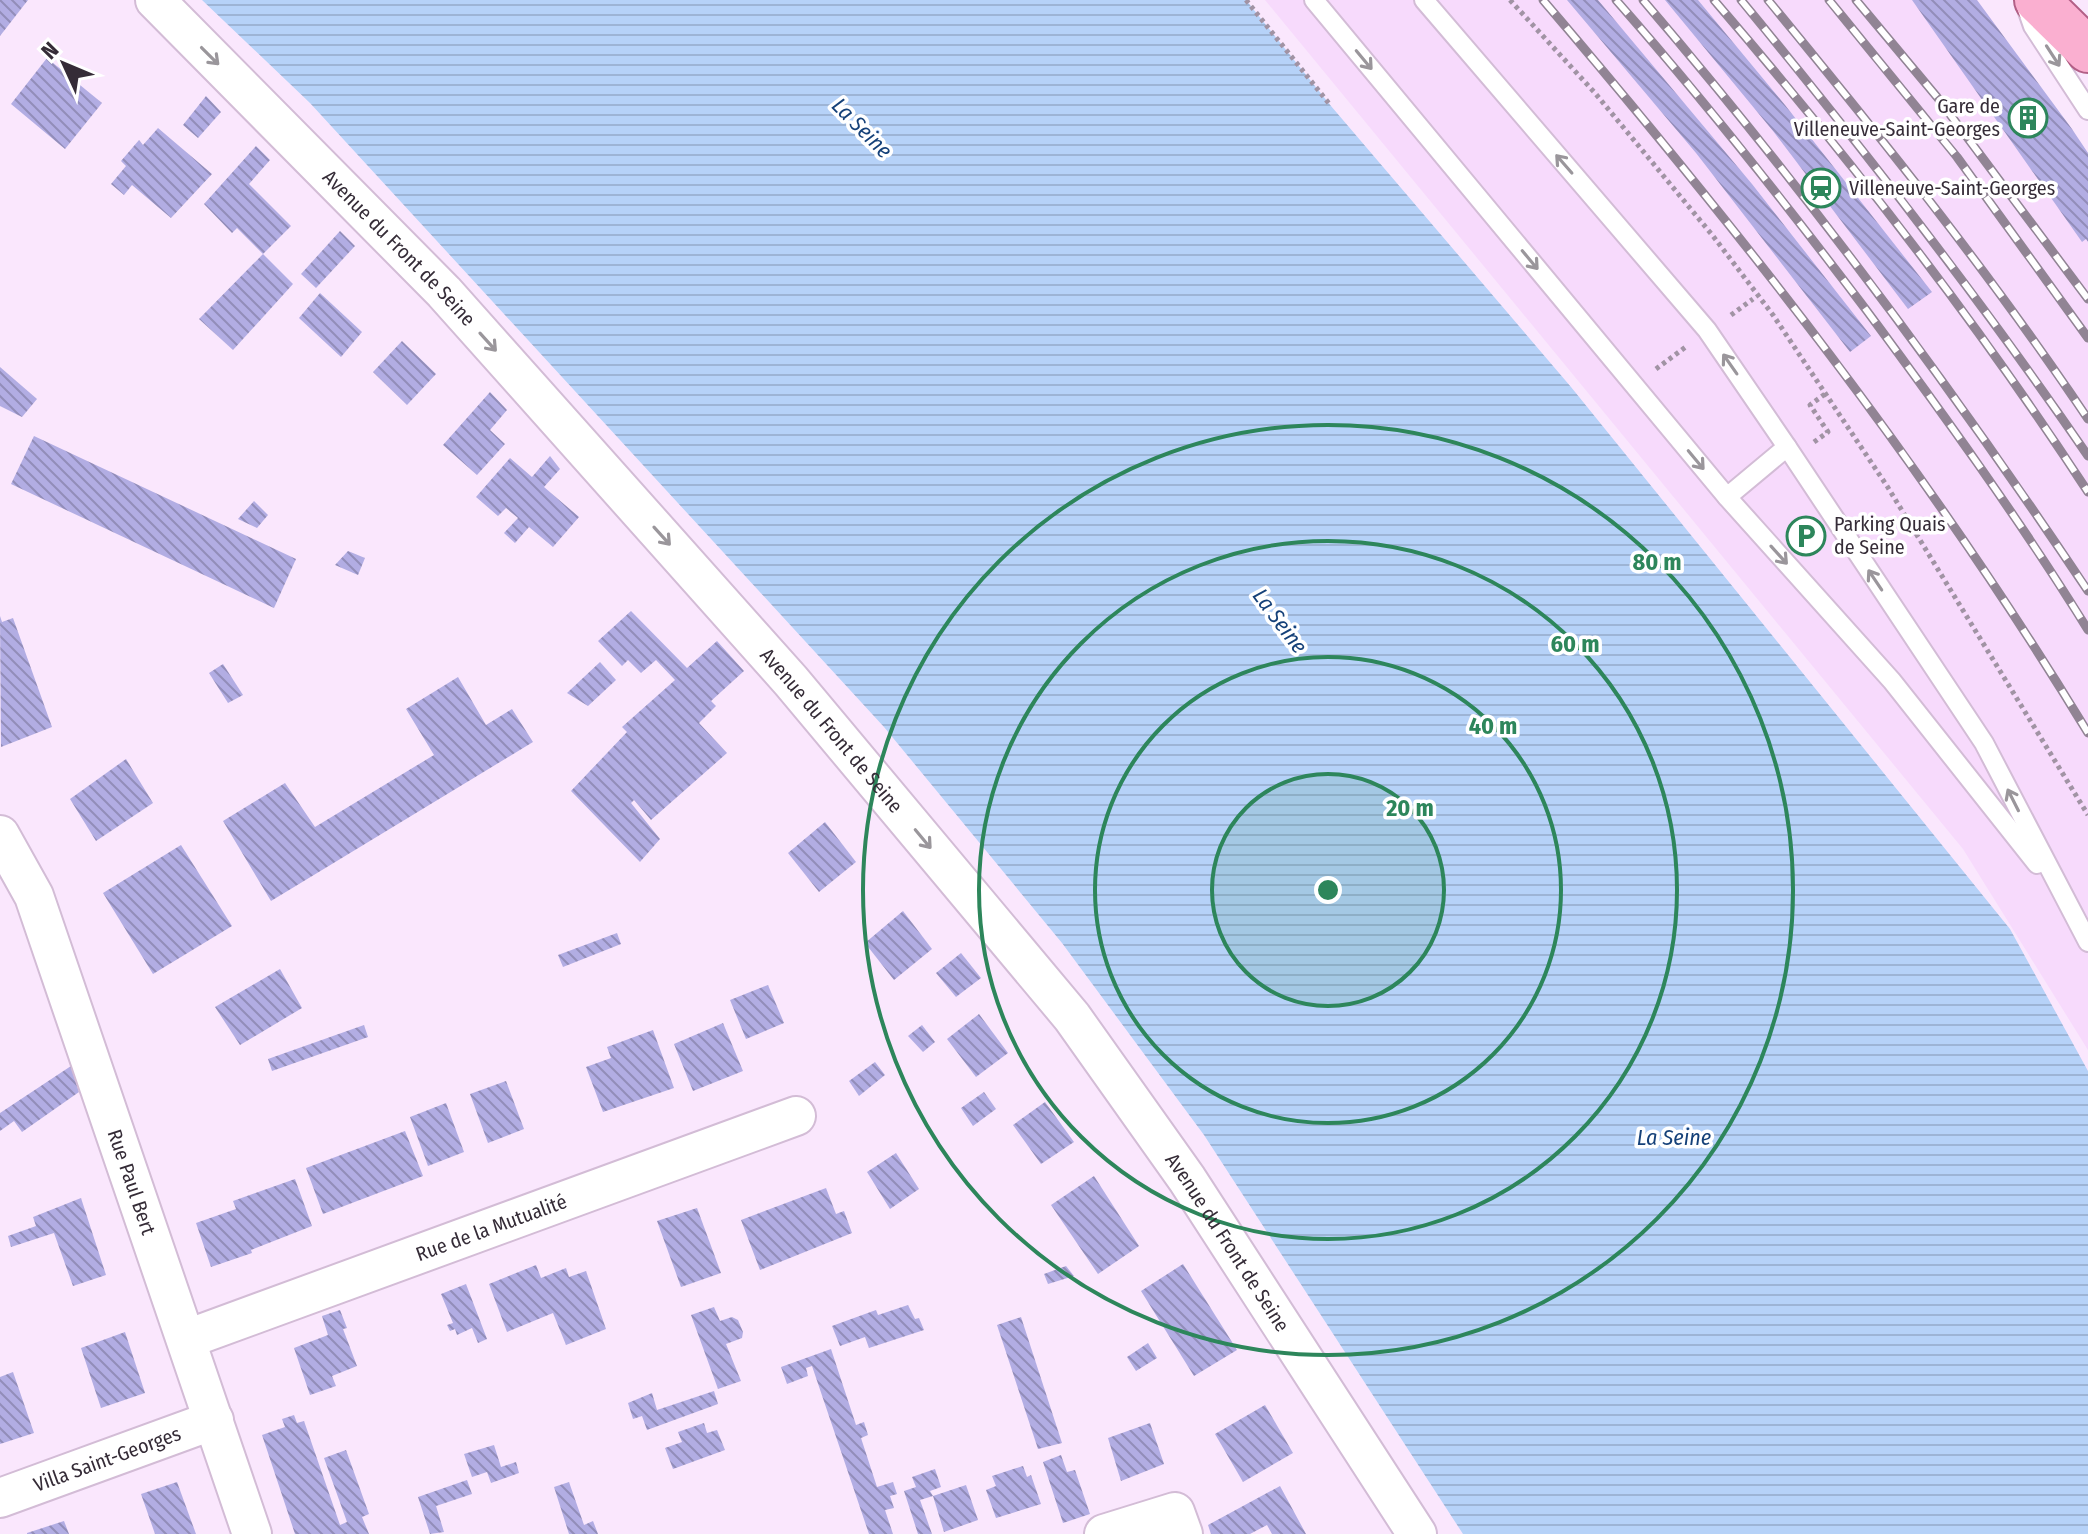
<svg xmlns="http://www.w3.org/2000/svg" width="2088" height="1534" viewBox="0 0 2088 1534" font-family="'Fira Sans Condensed',sans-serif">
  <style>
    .built { fill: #f7dafc }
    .water { fill: url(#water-rules) }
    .building { fill: url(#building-back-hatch) }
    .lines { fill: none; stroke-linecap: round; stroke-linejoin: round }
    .lane-casing { stroke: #d3bcd6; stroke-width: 22 }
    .street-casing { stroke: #d3bcd6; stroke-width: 42 }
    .primary-casing { stroke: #b25f86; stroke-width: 48 }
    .path { stroke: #a193a4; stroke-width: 5; stroke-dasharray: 4 4; stroke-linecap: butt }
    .lane { stroke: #fff; stroke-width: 18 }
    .street { stroke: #fff; stroke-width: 38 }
    .primary { stroke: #faafd0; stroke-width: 44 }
    .rail-casing { stroke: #918494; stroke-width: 9 }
    .rail { stroke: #fff; stroke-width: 6; stroke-dasharray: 18; stroke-linecap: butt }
    .oneway { stroke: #9a969b }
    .ring { fill: none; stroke: #2d865b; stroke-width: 4 }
    .labels { text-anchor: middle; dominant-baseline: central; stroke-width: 7; stroke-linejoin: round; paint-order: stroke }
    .poi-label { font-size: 20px; fill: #352c37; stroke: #fff; text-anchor: start }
    .street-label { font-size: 20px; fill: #352c37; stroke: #fff }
    .water-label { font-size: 22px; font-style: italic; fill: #154179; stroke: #fff }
    .centre { fill: #2d865b; stroke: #fff; stroke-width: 4 }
    .ring-label { font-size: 24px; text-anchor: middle; font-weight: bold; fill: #2d865b; stroke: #fff; stroke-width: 7; stroke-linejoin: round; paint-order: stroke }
  </style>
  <defs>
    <pattern id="water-rules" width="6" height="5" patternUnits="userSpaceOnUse" patternTransform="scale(2)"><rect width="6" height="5" fill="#b6d2f8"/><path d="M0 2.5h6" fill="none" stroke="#9db4d5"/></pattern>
    <pattern id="building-back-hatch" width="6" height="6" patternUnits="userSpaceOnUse" patternTransform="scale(2)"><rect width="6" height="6" fill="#b2ade3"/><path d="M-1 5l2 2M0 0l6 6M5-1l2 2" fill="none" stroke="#928db9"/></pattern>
  </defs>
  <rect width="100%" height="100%" fill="#fae7fd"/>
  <path class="built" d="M1265,0H1977L2088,153V1050L1963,849Z"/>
  <path class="water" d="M202,0H1246L1331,106L1571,387L2010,929L2088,1071V1534H1463L1204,1135L1062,943L884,727L310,103Z"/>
  <g class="building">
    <path d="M0,0H28L0,36Z"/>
    <path d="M1567,0H1598L1752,184L1871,336L1850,352L1696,153Z"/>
    <path d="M1665,0H1698L1785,105L1932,292L1908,309L1773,131Z"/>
    <path d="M1912,0H1977L2072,129L2088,153V242L2086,239L2082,242Z"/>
    <path d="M47,58L102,103L65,149L11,104Z"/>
    <path d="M206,96L221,112L198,138L183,125Z"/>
    <path d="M158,128L212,174L171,218L132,185L124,195L111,184L126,166L121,161L139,140L143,145Z"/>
    <path d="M256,146L270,160L249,184L291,226L263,254L237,228L232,233L204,204Z"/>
    <path d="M340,231L355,246L316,288L301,274Z"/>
    <path d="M263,254L293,284L233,350L199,319Z"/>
    <path d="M320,293L362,332L341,357L299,318Z"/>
    <path d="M402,341L436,374L407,405L373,372Z"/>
    <path d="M0,367L37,399L22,417L0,406Z"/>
    <path d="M490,392L507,410L490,430L505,444L477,475L443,445Z"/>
    <path d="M34,436L296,559L274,608L11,484Z"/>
    <path d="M550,456L560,469L544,487L579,517L553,547L529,527L515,543L504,533L518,518L506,508L498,516L476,497L510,458L532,477Z"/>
    <path d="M254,501L268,515L257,528L238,519Z"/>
    <path d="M348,551L365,558L358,575L335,565Z"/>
    <path d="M631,611L687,668L717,641L744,671L711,701L716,706L699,723L727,753L651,820L634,800L631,803L660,839L640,862L571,791L627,732L622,727L675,680L656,660L641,673L628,660L622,666L598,641Z"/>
    <path d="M0,616L2,622L13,618L52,727L1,747Z"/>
    <path d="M600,662L616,680L588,706L567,693Z"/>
    <path d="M223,664L243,695L228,703L209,673Z"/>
    <path d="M458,677L486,725L512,709L533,742L271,901L223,821L285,783L315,827L434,755L406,709Z"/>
    <path d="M126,759L153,803L96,841L70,799Z"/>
    <path d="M825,822L856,862L819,892L788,853Z"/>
    <path d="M181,845L232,926L153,974L103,893Z"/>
    <path d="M903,911L932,949L894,980L865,943Z"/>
    <path d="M617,933L621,944L563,967L558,955Z"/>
    <path d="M961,953L981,978L956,997L936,973Z"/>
    <path d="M280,969L302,1008L240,1045L215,1007Z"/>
    <path d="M768,985L784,1023L746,1039L730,1000Z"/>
    <path d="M979,1014L1008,1053L976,1077L947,1039Z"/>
    <path d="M723,1023L743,1071L693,1091L674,1044Z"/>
    <path d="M364,1025L368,1037L272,1071L268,1059Z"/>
    <path d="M922,1025L935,1042L923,1052L908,1036Z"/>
    <path d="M653,1030L674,1088L603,1112L586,1067L611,1058L607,1047Z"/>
    <path d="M875,1062L885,1075L859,1096L849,1081Z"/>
    <path d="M71,1066L79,1092L22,1132L14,1121L0,1131V1113Z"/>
    <path d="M506,1081L524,1129L488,1143L470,1094Z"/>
    <path d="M984,1092L996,1109L973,1126L961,1108Z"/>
    <path d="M1045,1102L1074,1142L1041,1164L1013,1125Z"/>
    <path d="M446,1103L464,1152L428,1166L410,1117Z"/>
    <path d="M405,1131L423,1176L323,1214L306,1168Z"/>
    <path d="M896,1153L919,1189L890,1209L867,1172Z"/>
    <path d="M1094,1176L1139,1246L1098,1274L1051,1205Z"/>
    <path d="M295,1179L312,1226L251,1250L252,1253L211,1267L196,1223L236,1209L233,1201Z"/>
    <path d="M826,1188L836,1214L844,1211L852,1233L760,1270L741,1220Z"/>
    <path d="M81,1198L106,1275L73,1286L54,1233L11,1247L8,1236L36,1226L33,1217Z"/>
    <path d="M697,1208L721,1273L681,1287L657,1221Z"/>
    <path d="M1183,1264L1237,1350L1194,1376L1141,1291Z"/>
    <path d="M536,1265L541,1278L566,1268L569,1277L586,1271L606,1329L566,1345L553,1313L507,1332L489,1284Z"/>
    <path d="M1066,1266L1074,1276L1048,1284L1044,1274Z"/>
    <path d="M466,1284L487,1339L478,1343L472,1328L457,1335L455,1329L450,1331L447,1325L453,1323L441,1294Z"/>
    <path d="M908,1305L915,1319L919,1318L924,1330L869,1348L865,1337L840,1346L832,1326L876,1310L878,1315Z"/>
    <path d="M714,1307L720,1321L732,1317L738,1320L743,1332L742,1338L726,1344L741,1381L718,1389L691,1315Z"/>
    <path d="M340,1310L347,1328L343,1329L357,1366L332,1376L336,1386L310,1395L294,1348L328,1335L322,1316Z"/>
    <path d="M1021,1317L1062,1443L1038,1449L997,1325Z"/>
    <path d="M125,1332L145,1393L101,1408L81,1348Z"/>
    <path d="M1148,1343L1157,1358L1136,1371L1127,1357Z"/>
    <path d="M831,1349L856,1425L864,1422L868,1435L861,1438L877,1487L893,1482L897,1494L890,1496L894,1508L885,1510L893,1534H869L812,1366L806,1368L808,1376L787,1384L781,1367Z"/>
    <path d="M13,1372L34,1433L0,1444V1377Z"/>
    <path d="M714,1391L718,1404L647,1430L642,1416L633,1419L628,1403L652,1393L657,1410Z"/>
    <path d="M1265,1405L1293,1453L1243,1482L1215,1434Z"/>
    <path d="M294,1415L297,1423L304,1421L340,1525L347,1522L324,1458L346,1450L369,1514L362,1517L369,1534H295L262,1435L285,1427L282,1419Z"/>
    <path d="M704,1423L707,1433L717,1430L725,1450L673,1469L665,1448L682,1442L678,1432Z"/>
    <path d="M1150,1423L1164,1464L1121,1481L1108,1438Z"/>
    <path d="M494,1445L501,1467L516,1462L519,1473L491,1483L487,1472L472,1477L464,1454Z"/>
    <path d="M1061,1455L1067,1472L1075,1470L1090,1514L1063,1523L1043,1462Z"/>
    <path d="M1023,1466L1027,1477L1031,1475L1041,1504L996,1518L986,1490L996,1486L992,1476Z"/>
    <path d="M935,1469L941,1487L930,1491L933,1496L966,1485L978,1520L944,1532L933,1496L920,1500L932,1534H918L904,1491L916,1487L912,1477Z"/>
    <path d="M467,1480L472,1494L436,1506L444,1532L430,1534L418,1497Z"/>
    <path d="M177,1482L196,1534H155L141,1494Z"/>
    <path d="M569,1482L584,1525L593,1521L598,1534H569L554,1487Z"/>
    <path d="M1280,1486L1306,1534H1272L1267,1525L1250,1534H1211L1208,1525Z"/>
    <path d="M64,1521L69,1534H27V1533Z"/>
  </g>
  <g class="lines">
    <defs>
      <g id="lane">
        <path d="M1314,0L1727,497L1787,447"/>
        <path d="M1424,0L1707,330L1787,447L1984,743L2088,942"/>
        <path d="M2026,6L2033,26L2088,110"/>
        <path d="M1727,497L1892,681L2037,864"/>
      </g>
      <g id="street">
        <path id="s1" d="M155,0L444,292L791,681L1072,1017L1187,1179L1417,1534"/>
        <path id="s2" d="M0,835L34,896L252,1534"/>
        <path id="s3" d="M187,1339L796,1116"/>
        <path id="s4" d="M0,1498L214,1420"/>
        <path d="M1104,1534L1175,1512L1183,1534"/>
      </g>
      <path id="primary" d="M2037,0L2088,50"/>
    </defs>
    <use href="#lane" class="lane-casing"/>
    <use href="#street" class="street-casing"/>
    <use href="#primary" class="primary-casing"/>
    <g class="path">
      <path d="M1246,0L1331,106"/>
      <path d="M1510,0L1595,93L1713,236L1773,315L1887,486L2088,815"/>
      <path d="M1731,315L1753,299"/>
      <path d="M1656,369L1687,346"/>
      <path d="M1814,442L1828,432L1810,405L1825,394"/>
    </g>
    <use href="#lane" class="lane"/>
    <use href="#street" class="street"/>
    <use href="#primary" class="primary"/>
    <defs>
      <g id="rail">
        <path d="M1543,0C1741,232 1930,472 2088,733"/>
        <path d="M1616,0C1704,100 1787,205 1867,311C1944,415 2020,520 2088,630"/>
        <path d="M1643,0C1804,188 1951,386 2088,591"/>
        <path d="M1714,0C1848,156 1976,320 2088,492"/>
        <path d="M1741,0C1863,148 1980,298 2088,456"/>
        <path d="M1768,0C1880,136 1990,273 2088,419"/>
        <path d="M1829,0L1957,157L2088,338"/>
        <path d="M1856,0L1937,97L2088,299"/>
      </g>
    </defs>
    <use href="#rail" class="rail-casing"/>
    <use href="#rail" class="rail"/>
  </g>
  <defs><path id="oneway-shaft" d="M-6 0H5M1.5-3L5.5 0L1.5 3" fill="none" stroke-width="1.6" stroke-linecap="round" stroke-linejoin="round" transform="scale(2)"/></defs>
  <g class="oneway">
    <use href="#oneway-shaft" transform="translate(210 56) rotate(45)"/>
    <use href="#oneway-shaft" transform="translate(2053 56) rotate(57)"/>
    <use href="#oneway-shaft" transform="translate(1364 60) rotate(50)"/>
    <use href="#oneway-shaft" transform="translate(1564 164) rotate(-131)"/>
    <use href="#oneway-shaft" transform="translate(1530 260) rotate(50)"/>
    <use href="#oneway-shaft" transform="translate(488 342) rotate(48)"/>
    <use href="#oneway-shaft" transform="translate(1730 364) rotate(-125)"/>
    <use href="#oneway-shaft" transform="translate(1696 460) rotate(50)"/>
    <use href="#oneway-shaft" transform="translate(662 536) rotate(48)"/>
    <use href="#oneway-shaft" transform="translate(1779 555) rotate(48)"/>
    <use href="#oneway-shaft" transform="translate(1875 580) rotate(-124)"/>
    <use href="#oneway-shaft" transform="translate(2013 800) rotate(-117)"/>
    <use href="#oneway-shaft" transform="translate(923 839) rotate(50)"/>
  </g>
  <circle cx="1328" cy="890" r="116" fill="#2d865b" fill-opacity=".12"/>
  <g class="ring">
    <circle cx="1328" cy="890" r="116"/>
    <circle cx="1328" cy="890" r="233"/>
    <circle cx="1328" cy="890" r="349"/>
    <circle cx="1328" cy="890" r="465"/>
  </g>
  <defs>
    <symbol id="building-ring" viewBox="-11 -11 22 22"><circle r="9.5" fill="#fff" stroke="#2d865b" stroke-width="1.5"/><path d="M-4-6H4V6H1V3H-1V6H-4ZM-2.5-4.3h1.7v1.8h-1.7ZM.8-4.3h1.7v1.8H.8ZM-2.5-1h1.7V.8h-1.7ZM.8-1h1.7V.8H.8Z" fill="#2d865b"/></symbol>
    <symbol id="station-ring" viewBox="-11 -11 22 22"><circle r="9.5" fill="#fff" stroke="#2d865b" stroke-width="1.5"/><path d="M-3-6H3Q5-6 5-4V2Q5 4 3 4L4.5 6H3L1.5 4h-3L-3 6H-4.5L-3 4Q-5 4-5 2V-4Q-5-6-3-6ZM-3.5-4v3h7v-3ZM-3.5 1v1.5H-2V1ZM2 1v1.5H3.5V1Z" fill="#2d865b"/></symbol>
    <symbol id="parking-ring" viewBox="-11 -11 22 22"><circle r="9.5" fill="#fff" stroke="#2d865b" stroke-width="1.5"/><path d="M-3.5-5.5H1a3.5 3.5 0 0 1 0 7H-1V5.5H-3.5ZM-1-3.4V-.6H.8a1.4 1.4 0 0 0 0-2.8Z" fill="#2d865b"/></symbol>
  </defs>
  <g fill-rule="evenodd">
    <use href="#building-ring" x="2006" y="96" width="44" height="44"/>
    <use href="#station-ring" x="1799" y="166" width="44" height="44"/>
    <use href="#parking-ring" x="1784" y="514" width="44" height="44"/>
  </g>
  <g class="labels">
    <g class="poi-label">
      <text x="2000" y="106" text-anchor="end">Gare de<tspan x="2000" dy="23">Villeneuve-Saint-Georges</tspan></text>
      <text x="1849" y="188">Villeneuve-Saint-Georges</text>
      <text x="1834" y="524">Parking Quais<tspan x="1834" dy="23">de Seine</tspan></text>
    </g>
    <g class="street-label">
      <text stroke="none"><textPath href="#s1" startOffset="348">Avenue du Front de Seine</textPath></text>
      <text stroke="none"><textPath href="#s1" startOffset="996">Avenue du Front de Seine</textPath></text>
      <text stroke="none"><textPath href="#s2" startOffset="372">Rue Paul Bert</textPath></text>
      <text stroke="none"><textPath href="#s3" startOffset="324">Rue de la Mutualité</textPath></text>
      <text stroke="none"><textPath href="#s1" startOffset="1644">Avenue du Front de Seine</textPath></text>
      <text stroke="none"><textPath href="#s4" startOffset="114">Villa Saint-Georges</textPath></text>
    </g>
    <g class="water-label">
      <text transform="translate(862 128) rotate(45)">La Seine</text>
      <text transform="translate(1280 621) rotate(53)">La Seine</text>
      <text x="1674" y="1137">La Seine</text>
    </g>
  </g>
  <circle cx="1328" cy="890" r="12" class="centre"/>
  <g class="ring-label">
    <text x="1657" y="570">80 m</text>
    <text x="1575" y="652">60 m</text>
    <text x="1493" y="734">40 m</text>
    <text x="1410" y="816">20 m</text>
  </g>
  <g transform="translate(64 64) rotate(314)" stroke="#ffffff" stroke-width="6" paint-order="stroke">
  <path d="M0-6L14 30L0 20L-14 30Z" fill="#352c37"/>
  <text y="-12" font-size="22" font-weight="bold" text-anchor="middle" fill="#352c37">N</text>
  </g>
</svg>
